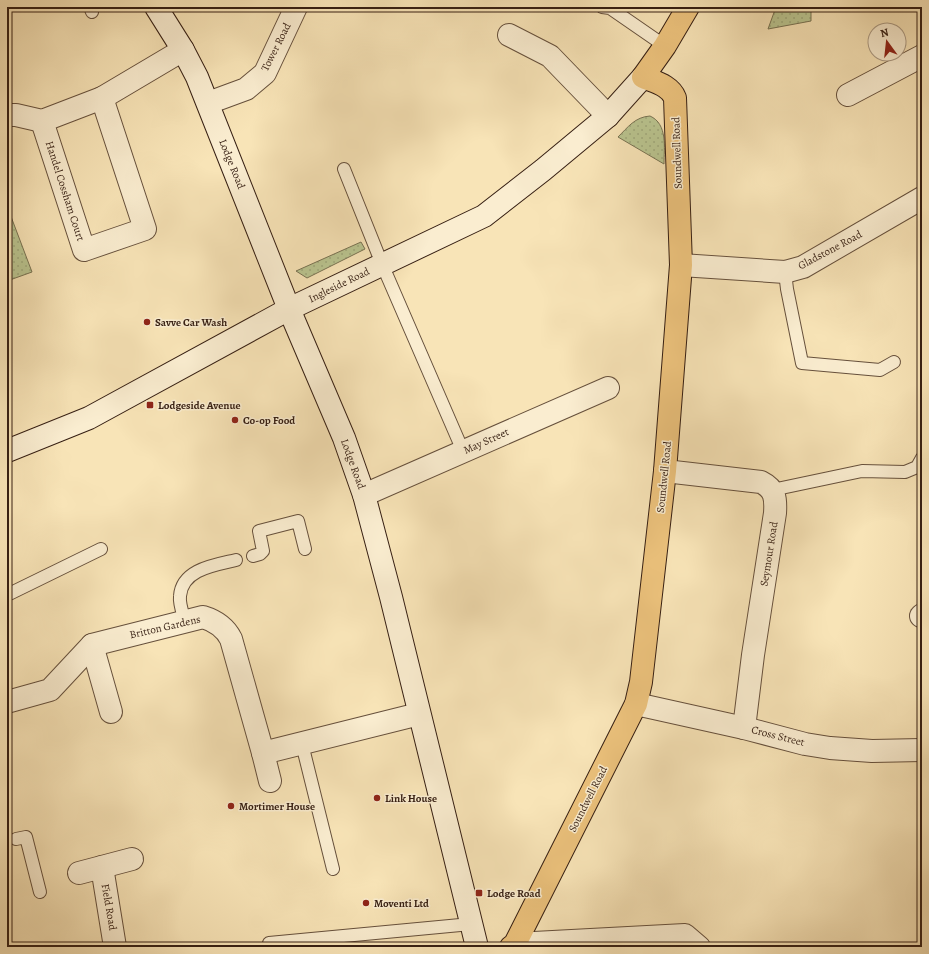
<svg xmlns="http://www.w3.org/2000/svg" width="929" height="954" viewBox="0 0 929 954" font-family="Alegreya,serif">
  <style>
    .grass { fill: url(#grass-dots); stroke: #787252 }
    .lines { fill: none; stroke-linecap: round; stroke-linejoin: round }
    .lane-casing { stroke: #66503c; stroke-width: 14 }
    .street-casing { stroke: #66503c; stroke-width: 24 }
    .secondary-casing { stroke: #361f13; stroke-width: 24 }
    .primary-casing { stroke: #361f13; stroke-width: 24 }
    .lane { stroke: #faedd0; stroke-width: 12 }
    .street { stroke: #faedd0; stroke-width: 22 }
    .secondary { stroke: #faedd0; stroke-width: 22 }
    .primary { stroke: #ecc27c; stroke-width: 22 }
    .poi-dot { fill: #8f2418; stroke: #faedd0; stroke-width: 1.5 }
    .labels { text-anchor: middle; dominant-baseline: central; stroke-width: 3; stroke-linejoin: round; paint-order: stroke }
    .street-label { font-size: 11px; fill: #361f13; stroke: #faedd0 }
    .poi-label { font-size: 11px; font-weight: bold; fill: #361f13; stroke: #faedd0; text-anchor: start }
  </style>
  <defs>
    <pattern id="grass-dots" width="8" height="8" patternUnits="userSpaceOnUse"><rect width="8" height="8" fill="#bac590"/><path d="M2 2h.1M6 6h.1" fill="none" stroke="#a0a97b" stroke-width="1.8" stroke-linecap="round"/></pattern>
  </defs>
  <rect width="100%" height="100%" fill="#f8e4b7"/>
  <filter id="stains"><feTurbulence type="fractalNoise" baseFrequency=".005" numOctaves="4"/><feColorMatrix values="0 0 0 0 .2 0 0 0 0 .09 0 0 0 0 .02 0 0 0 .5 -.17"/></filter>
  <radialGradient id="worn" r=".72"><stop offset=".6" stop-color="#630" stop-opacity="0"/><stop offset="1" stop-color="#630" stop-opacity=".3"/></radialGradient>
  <g class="grass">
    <path d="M776,7H811V21L768,29Z"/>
    <path d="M650,116C668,124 664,148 664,164L618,137C628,127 635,117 650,116Z"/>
    <path d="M7,206L32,272L7,281Z"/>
    <path d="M361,242L365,249L307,278L296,271Z"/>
  </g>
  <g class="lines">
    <defs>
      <g id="lane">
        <path d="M90,7L92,12"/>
        <path d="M602,7L610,8L665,46"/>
        <path d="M344,169L382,264L463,451"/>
        <path d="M785,272L787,289L802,363L880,370L894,362"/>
        <path d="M772,490L862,471L905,472L917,467L922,458"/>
        <path d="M253,556L260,554L263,551L259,531L298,521L305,549"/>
        <path d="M7,595L101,549"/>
        <path d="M185,621C183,614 179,604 180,596C182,569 215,565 236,560"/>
        <path d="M302,744L333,869"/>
        <path d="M16,839L26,837L40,892"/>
        <path d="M269,943L471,924"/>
      </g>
      <g id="street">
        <path d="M509,35L550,56L608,116"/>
        <path d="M848,95L922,56"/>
        <path d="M208,103L246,89L265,73L296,7"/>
        <path d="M7,115H16L42,121L102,98L183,50"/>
        <path d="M42,121L84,250L145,229L102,98"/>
        <path d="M681,265L785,272L803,267L922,198"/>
        <path d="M665,471L761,482C775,489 776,498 775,513L753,655L744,728"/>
        <path d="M364,495L608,388"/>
        <path d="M921,616L922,615"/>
        <path d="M92,645L111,712"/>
        <path d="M7,702L50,690L92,645L203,617C216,621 225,627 231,639L263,753L419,714"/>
        <path d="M636,704L744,728L805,744L830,748L872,751L922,750"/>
        <path d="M263,753L270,781"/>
        <path d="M102,867L115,947"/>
        <path d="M79,873L132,859"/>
        <path d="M515,944L685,935L699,947"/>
      </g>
      <g id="secondary">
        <path d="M156,7L183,50L197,77L289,309L344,438L364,495L391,597L477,947"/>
        <path d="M7,451L89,418L289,309L484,216L543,170L608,116L643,77"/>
      </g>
      <path id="primary" d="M511,947L515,944L636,704L641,682L665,471L681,265L675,98C670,85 654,82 643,77L665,46L688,7"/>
    </defs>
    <use href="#lane" class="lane-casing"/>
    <use href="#street" class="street-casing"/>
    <use href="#secondary" class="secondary-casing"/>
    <use href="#primary" class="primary-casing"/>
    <use href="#lane" class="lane"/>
    <use href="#street" class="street"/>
    <use href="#secondary" class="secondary"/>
    <use href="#primary" class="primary"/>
  </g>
  <g class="poi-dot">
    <circle cx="147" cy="322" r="4"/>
    <rect x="146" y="401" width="8" height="8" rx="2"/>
    <circle cx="235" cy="420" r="4"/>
    <circle cx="377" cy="798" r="4"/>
    <circle cx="231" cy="806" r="4"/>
    <rect x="475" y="889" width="8" height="8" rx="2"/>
    <circle cx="366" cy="903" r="4"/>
  </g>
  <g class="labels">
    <g class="street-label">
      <text transform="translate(276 47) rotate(-63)">Tower Road</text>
      <text transform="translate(677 153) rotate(-92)">Soundwell Road</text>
      <text transform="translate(232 164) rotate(68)">Lodge Road</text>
      <text transform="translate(65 191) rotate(72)">Handel Cossham Court</text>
      <text transform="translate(830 250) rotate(-28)">Gladstone Road</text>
      <text transform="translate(339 285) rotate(-26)">Ingleside Road</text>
      <text transform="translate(486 441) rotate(-24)">May Street</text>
      <text transform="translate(353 464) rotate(70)">Lodge Road</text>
      <text transform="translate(664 477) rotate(-84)">Soundwell Road</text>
      <text transform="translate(769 554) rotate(-81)">Seymour Road</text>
      <text transform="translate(165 627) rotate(-13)">Britton Gardens</text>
      <text transform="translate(778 736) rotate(14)">Cross Street</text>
      <text transform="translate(588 799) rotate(-63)">Soundwell Road</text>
      <text transform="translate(109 907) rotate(80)">Field Road</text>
    </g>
    <g class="poi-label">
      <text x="155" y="322">Savve Car Wash</text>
      <text x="158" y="405">Lodgeside Avenue</text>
      <text x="243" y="420">Co-op Food</text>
      <text x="385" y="798">Link House</text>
      <text x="239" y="806">Mortimer House</text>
      <text x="487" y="893">Lodge Road</text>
      <text x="374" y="903">Moventi Ltd</text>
    </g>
  </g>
  <rect width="929" height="954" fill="none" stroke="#f8e4b7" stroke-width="24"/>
  <rect x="8" y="8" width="913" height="938" fill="none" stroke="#361f13" stroke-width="2"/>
  <rect x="12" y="12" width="905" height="930" fill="none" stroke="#361f13"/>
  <g transform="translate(887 42) rotate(345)"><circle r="19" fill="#faedd0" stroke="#ac9b84"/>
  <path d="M0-3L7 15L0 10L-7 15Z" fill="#8f2418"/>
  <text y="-6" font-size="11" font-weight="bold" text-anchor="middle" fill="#361f13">N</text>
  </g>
  <rect width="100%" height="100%" filter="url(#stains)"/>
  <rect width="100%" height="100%" fill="url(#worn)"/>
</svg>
